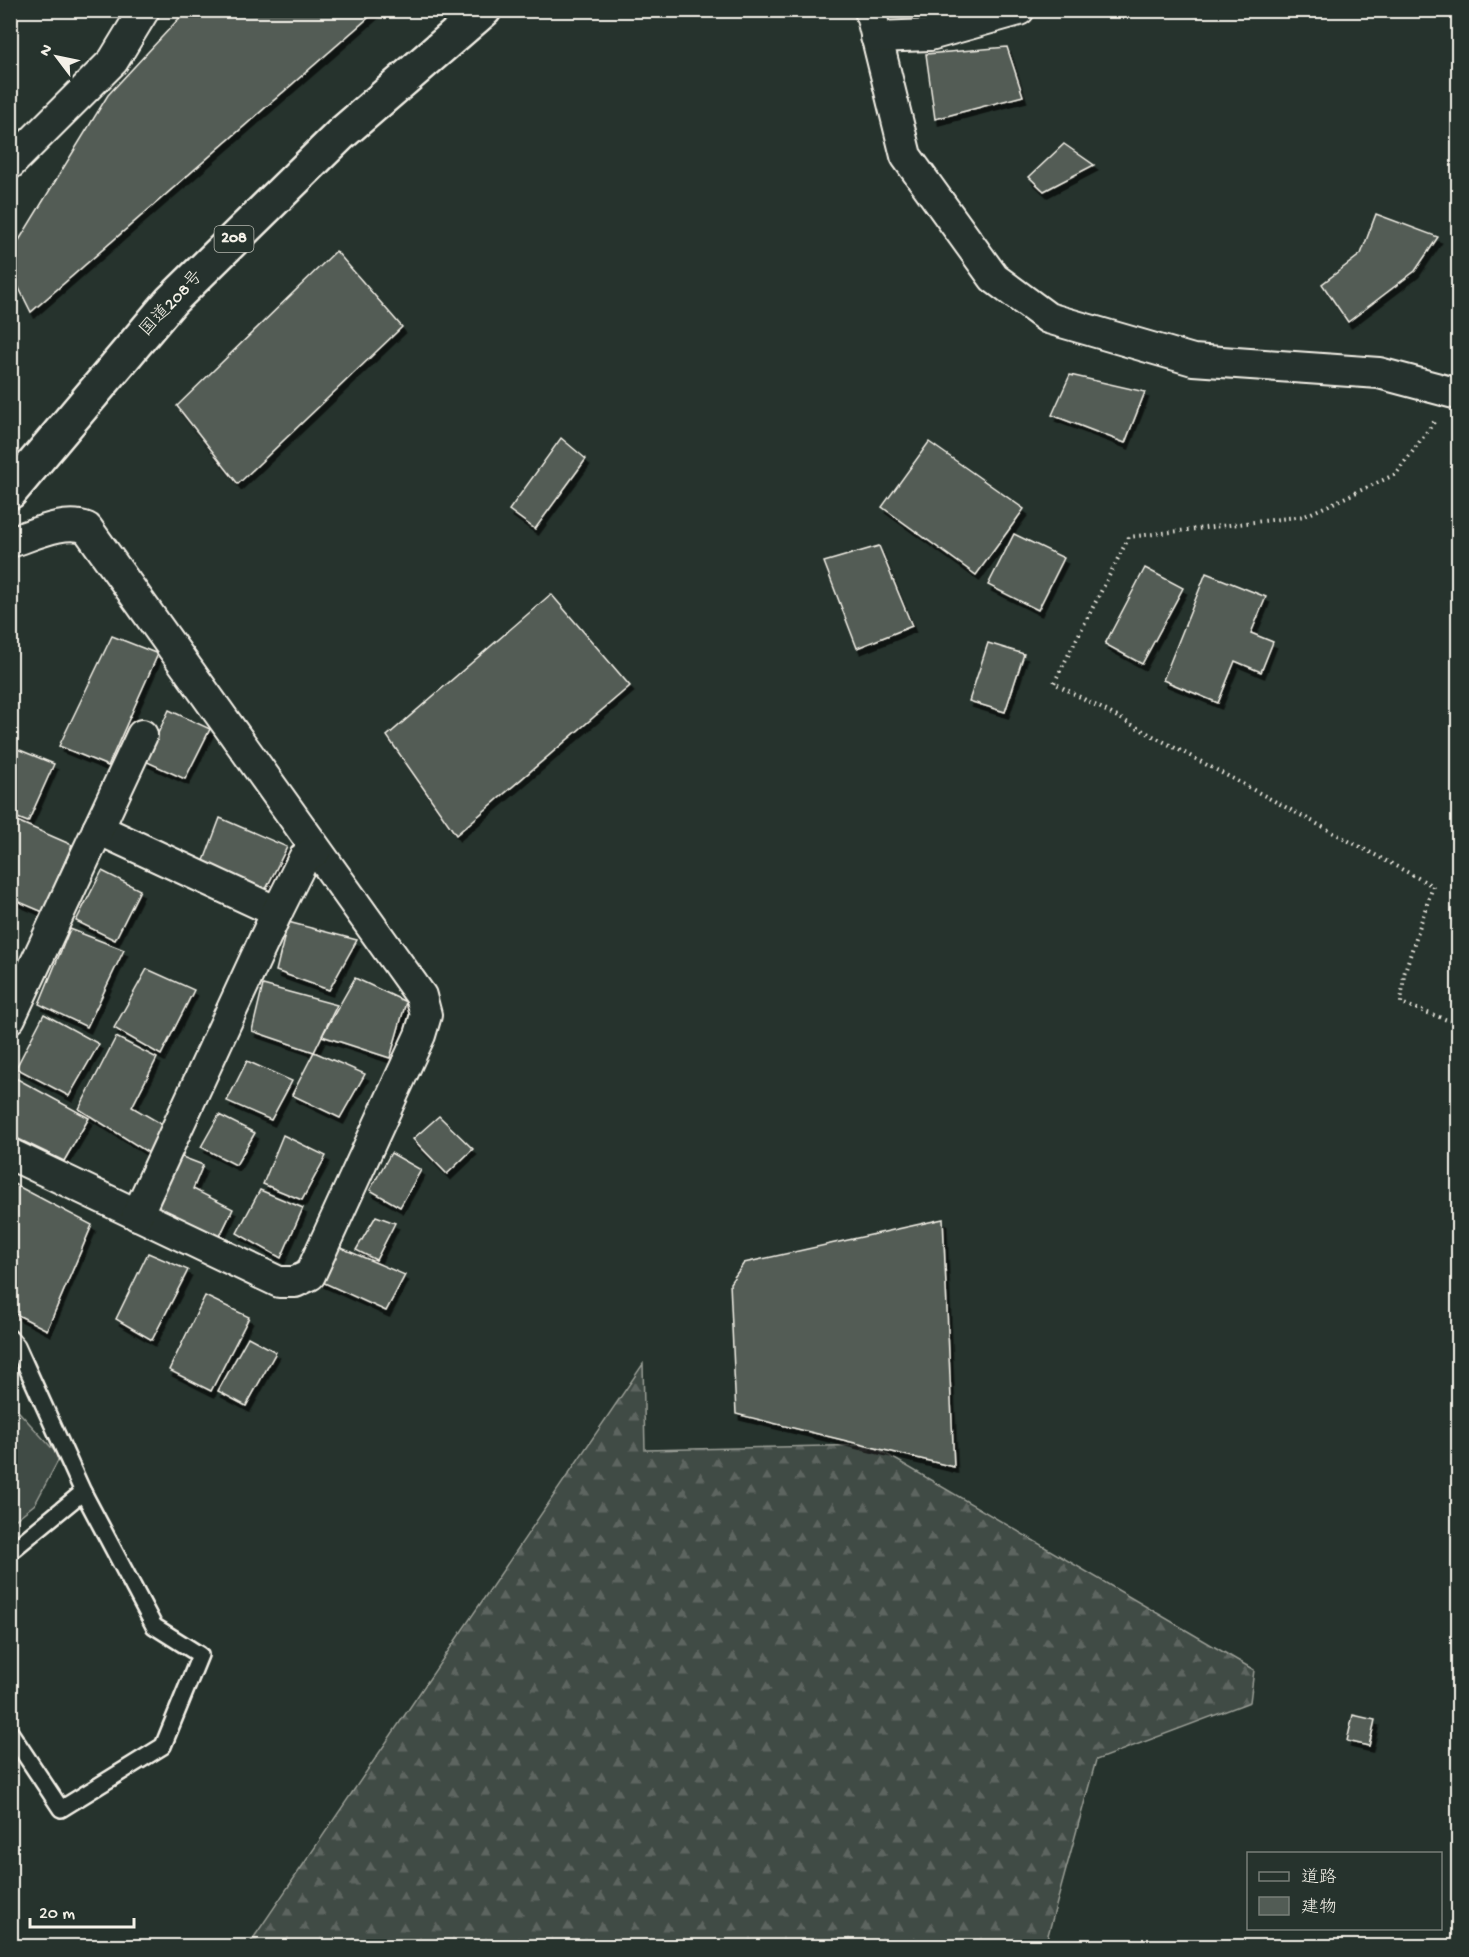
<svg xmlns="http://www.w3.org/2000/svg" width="1469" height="1957" viewBox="0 0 1469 1957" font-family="'Gochi Hand','Klee One',sans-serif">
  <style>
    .green { fill: #414b45; stroke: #9a9e96; stroke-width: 1.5 }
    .forest { fill: url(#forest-firs); stroke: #9a9e96; stroke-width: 1.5 }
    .building { fill: #525c55; stroke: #f4f1e8; stroke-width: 1.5; filter: url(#shadow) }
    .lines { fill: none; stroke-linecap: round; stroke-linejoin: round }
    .lane-casing { stroke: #f4f1e8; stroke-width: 20 }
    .street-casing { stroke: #f4f1e8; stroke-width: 34 }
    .highway-casing { stroke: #f4f1e8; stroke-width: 38 }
    .path { stroke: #f4f1e8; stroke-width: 4; stroke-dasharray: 1.5 4.5; stroke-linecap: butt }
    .lane { stroke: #26332d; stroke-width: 15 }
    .street { stroke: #26332d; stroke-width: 30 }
    .highway { stroke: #26332d; stroke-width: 33 }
    .labels { text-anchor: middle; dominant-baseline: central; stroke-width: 4.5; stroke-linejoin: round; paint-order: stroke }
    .shield { fill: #26332d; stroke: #b6b8b0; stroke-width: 1.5 }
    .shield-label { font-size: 16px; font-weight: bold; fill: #f4f1e8 }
    .street-label { font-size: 18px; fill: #f4f1e8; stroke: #26332d }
  </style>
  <defs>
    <pattern id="forest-firs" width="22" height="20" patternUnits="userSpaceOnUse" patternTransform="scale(1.5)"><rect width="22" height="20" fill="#414b45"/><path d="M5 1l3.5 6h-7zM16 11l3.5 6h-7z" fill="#5d6560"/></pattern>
    <filter id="shadow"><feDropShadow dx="3.5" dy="6" stdDeviation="0" flood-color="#0009"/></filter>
  </defs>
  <rect width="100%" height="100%" fill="#26332d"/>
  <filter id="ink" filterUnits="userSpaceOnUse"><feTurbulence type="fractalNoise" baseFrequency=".0167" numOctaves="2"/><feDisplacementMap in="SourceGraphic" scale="12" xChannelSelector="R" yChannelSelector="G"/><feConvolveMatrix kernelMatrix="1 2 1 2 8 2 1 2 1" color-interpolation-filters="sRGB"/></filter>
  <g filter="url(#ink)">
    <path class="green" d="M10,1402L60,1457L35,1504L11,1523Z"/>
    <path class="forest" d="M643,1364L645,1450L871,1445L1254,1670L1250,1702L1096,1760L1045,1946H248Z"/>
    <g class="building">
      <path d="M187,10L375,12L31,312L10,270V255L108,95Z"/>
      <path d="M1007,47L1023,96L935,119L926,54Z"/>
      <path d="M1064,144L1094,165L1044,191L1029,177Z"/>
      <path d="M1376,214L1438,237L1415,271L1348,322L1322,284L1361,254Z"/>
      <path d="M336,251L402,327L238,484L177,406Z"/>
      <path d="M1070,375L1145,392L1125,443L1052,415Z"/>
      <path d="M561,438L586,459L535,529L509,510Z"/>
      <path d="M929,442L1024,509L976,575L882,507Z"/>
      <path d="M1014,534L1064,558L1038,610L988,585Z"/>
      <path d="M879,546L912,626L857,648L824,562Z"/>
      <path d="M1145,568L1183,588L1142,664L1105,644Z"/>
      <path d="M1206,573L1266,597L1251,633L1273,642L1261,672L1235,661L1218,703L1163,680Z"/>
      <path d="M551,594L630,686L456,835L387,736Z"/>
      <path d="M112,636L158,654L108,766L59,746Z"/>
      <path d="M988,643L1024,654L1005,712L969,701Z"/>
      <path d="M169,710L210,729L185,779L145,761Z"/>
      <path d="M10,746L54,764L28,822L10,815Z"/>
      <path d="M10,818L72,845L43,912L10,898Z"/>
      <path d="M220,818L287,847L263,895L202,866Z"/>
      <path d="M102,871L140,890L115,940L76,921Z"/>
      <path d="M288,922L357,940L329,990L276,971Z"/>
      <path d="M70,929L124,950L87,1027L39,1004Z"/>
      <path d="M147,969L194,990L161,1055L114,1028Z"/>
      <path d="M355,978L406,1002L390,1058L322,1036Z"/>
      <path d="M263,985L337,1005L314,1052L252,1031Z"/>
      <path d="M44,1014L99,1044L69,1096L16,1068Z"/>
      <path d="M116,1037L157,1058L132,1107L165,1126L152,1155L79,1109Z"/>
      <path d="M314,1052L365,1074L340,1118L292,1095Z"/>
      <path d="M247,1061L292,1081L271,1120L227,1101Z"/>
      <path d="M10,1075L89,1118L64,1161L10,1135Z"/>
      <path d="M219,1115L255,1133L236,1165L201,1147Z"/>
      <path d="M439,1116L473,1149L447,1174L413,1139Z"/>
      <path d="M283,1135L326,1156L302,1200L263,1184Z"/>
      <path d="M391,1153L421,1170L400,1207L370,1190Z"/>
      <path d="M177,1155L203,1165L193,1189L233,1209L216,1244L149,1212Z"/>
      <path d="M10,1182L92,1225L47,1330L10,1311V1271L18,1258L10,1255Z"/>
      <path d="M260,1190L303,1208L281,1258L237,1233Z"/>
      <path d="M376,1216L395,1223L376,1260L356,1250Z"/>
      <path d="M943,1219L954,1467L736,1414L730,1283L744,1263Z"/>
      <path d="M339,1247L405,1275L386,1311L320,1281Z"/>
      <path d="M148,1253L188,1270L152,1340L116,1319Z"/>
      <path d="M205,1296L249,1317L211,1391L169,1370Z"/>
      <path d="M248,1337L276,1352L246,1406L218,1391Z"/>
      <path d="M1353,1715L1375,1720L1369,1746L1347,1741Z"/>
    </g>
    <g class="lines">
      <defs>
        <g id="lane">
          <path d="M10,1338L17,1346L83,1492L10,1552"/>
          <path d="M10,1732L61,1809L163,1746L200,1655L154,1626L83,1492"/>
        </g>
        <g id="street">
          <path d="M870,10L906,156L994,278L1048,318L1193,360L1379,373L1458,394"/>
          <path d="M876,37L930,35L1019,10"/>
          <path d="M10,164L113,61L144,10"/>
          <path d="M10,542C33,535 64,519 87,528L421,996L426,1015L420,1035L310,1275L295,1282H279L10,1154"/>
          <path d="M98,829L277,912"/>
          <path d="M10,1018L142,735"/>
          <path d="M137,1215L277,912L304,858L315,851"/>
        </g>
        <path id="highway" d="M10,492L171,301L341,134L484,10"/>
      </defs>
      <use href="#lane" class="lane-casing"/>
      <use href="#street" class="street-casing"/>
      <use href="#highway" class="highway-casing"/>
      <path class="path" d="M1434,422L1396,474L1305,516L1129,537L1054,683L1433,886L1404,974L1401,1003L1458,1024"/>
      <use href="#lane" class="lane"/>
      <use href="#street" class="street"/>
      <use href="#highway" class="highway"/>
    </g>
  </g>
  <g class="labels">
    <rect class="shield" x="214.5" y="226" width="39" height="26" rx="4.5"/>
    <g class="shield-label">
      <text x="234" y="239">208</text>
    </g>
    <g class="street-label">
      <text transform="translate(172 304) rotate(-47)">国道208号</text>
    </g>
  </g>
  <rect width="1469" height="1957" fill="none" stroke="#26332d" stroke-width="36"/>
  <rect x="18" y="18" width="1433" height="1921" fill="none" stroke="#f4f1e8" stroke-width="2" filter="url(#ink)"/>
  <rect x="1247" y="1852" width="195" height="78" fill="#26332d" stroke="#787f78" stroke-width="1.5"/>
  <rect x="1259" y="1872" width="30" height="9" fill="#26332d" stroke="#787f78" stroke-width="1.5"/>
  <text x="1301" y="1882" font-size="18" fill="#f4f1e8">道路</text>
  <rect x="1259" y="1897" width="30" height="18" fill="#525c55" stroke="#787f78" stroke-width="1.5"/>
  <text x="1301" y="1912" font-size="18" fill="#f4f1e8">建物</text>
  <g transform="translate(57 57) rotate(302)" stroke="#26332d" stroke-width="4.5" paint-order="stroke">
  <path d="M0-4.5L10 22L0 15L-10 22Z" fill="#f4f1e8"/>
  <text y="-9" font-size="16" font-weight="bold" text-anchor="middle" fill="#f4f1e8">N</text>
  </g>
  <path d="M30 1918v9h104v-9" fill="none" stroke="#f4f1e8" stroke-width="3"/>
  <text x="39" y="1918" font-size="18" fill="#f4f1e8" stroke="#26332d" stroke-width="4.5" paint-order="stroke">20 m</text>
</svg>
